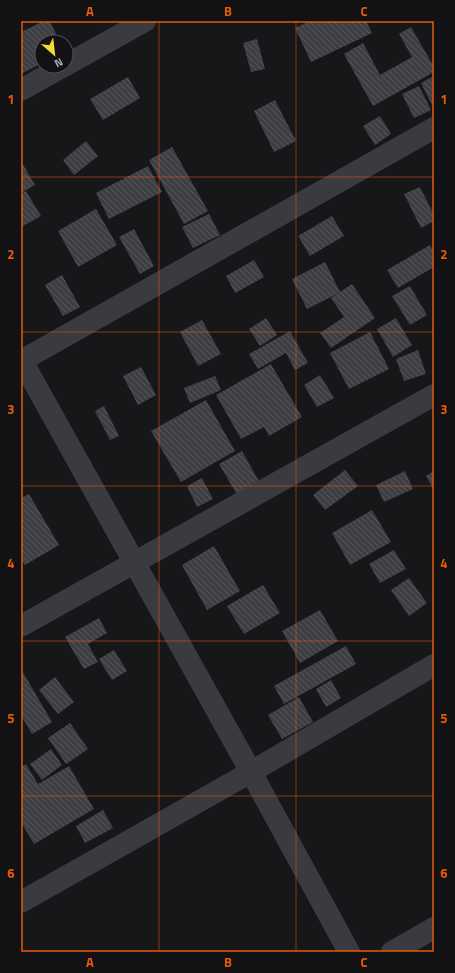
<svg xmlns="http://www.w3.org/2000/svg" width="455" height="973" viewBox="0 0 455 973" font-family="'Titillium Web',sans-serif">
  <style>
    .building { fill: url(#building-back-hatch) }
    .lines { fill: none; stroke-linecap: round; stroke-linejoin: round }
    .street { stroke: #3a3a40; stroke-width: 22 }
    .grid { fill: none; stroke: #e8590c; stroke-width: 1; stroke-opacity: 0.55 }
    .neatline { fill: none; stroke: #e8590c; stroke-width: 1.5 }
    .grid-label { font-size: 13px; text-anchor: middle; font-weight: bold; fill: #e8590c }
  </style>
  <defs>
    <pattern id="building-back-hatch" width="6" height="6" patternUnits="userSpaceOnUse"><rect width="6" height="6" fill="#3f3e43"/><path d="M-1 5l2 2M0 0l6 6M5-1l2 2" fill="none" stroke="#58575c"/></pattern>
  </defs>
  <rect width="100%" height="100%" fill="#171719"/>
  <g class="building">
    <path d="M44,21H50L57,36L38,45L42,54V63L21,74V32Z"/>
    <path d="M310,21H366L372,33L311,62L295,28Z"/>
    <path d="M411,27L434,67V72L373,106L344,54L363,43L380,75L412,57L399,34Z"/>
    <path d="M257,39L265,69L251,72L243,43Z"/>
    <path d="M434,76V106L433,107L421,83Z"/>
    <path d="M128,77L140,98L103,120L90,99Z"/>
    <path d="M419,86L431,110L414,118L402,94Z"/>
    <path d="M275,100L296,141L274,152L254,111Z"/>
    <path d="M380,116L391,134L375,145L363,126Z"/>
    <path d="M86,141L98,156L74,175L63,160Z"/>
    <path d="M172,147L208,211L184,224L149,160Z"/>
    <path d="M21,161L35,185L21,193Z"/>
    <path d="M148,166L162,192L109,219L96,193Z"/>
    <path d="M420,187L434,215V221L421,228L404,194Z"/>
    <path d="M26,191L41,216L21,227V194Z"/>
    <path d="M96,209L117,245L78,267L58,231Z"/>
    <path d="M209,214L220,235L193,248L182,227Z"/>
    <path d="M332,216L344,236L310,256L298,236Z"/>
    <path d="M134,229L154,266L140,274L119,237Z"/>
    <path d="M430,245L434,252V267L398,288L387,270Z"/>
    <path d="M254,260L264,277L235,293L226,276Z"/>
    <path d="M325,262L340,292L352,284L375,318L331,348L320,333L344,317L331,298L339,293L307,309L292,279Z"/>
    <path d="M62,275L80,307L63,316L45,285Z"/>
    <path d="M410,286L427,315L410,325L392,296Z"/>
    <path d="M266,318L277,335L260,346L249,329Z"/>
    <path d="M396,318L412,345L393,357L377,329Z"/>
    <path d="M202,320L221,354L198,366L180,332Z"/>
    <path d="M290,331L308,363L295,370L286,353L258,369L249,354Z"/>
    <path d="M370,332L389,369L349,389L330,353Z"/>
    <path d="M418,350L426,374L404,381L396,359Z"/>
    <path d="M271,364L302,417L269,436L264,427L241,439L216,395Z"/>
    <path d="M141,367L156,395L138,405L123,376Z"/>
    <path d="M320,375L334,398L317,407L304,385Z"/>
    <path d="M215,376L221,390L190,403L184,388Z"/>
    <path d="M206,400L235,451L181,482L151,431Z"/>
    <path d="M104,406L119,436L110,440L95,411Z"/>
    <path d="M242,451L261,485L239,498L219,464Z"/>
    <path d="M345,470L358,486L325,510L313,495Z"/>
    <path d="M405,471L413,489L384,502L376,485Z"/>
    <path d="M434,471V490L426,476Z"/>
    <path d="M202,478L213,499L197,507L187,486Z"/>
    <path d="M29,494L59,545L25,565L21,559V529L22,528L21,526V498Z"/>
    <path d="M372,510L391,542L350,565L332,533Z"/>
    <path d="M214,546L240,591L207,610L182,565Z"/>
    <path d="M394,550L406,569L380,583L369,564Z"/>
    <path d="M409,578L427,603L409,616L391,590Z"/>
    <path d="M263,585L280,613L244,634L227,606Z"/>
    <path d="M320,610L338,641L300,663L282,631Z"/>
    <path d="M99,618L107,633L88,644L98,662L84,669L65,637Z"/>
    <path d="M346,646L356,664L284,704L274,686Z"/>
    <path d="M114,650L127,671L112,680L99,659Z"/>
    <path d="M21,669L52,722L32,734L21,715Z"/>
    <path d="M55,677L74,702L58,714L39,690Z"/>
    <path d="M331,680L341,698L326,707L316,689Z"/>
    <path d="M299,697L313,722L282,739L268,715Z"/>
    <path d="M70,723L88,749L66,764L48,738Z"/>
    <path d="M51,749L62,765L42,780L30,764Z"/>
    <path d="M26,764L38,784L69,766L94,809L34,844L21,822V767Z"/>
    <path d="M103,810L113,828L85,843L76,826Z"/>
  </g>
  <g class="lines">
    <g class="street">
      <path d="M66,65L145,21"/>
      <path d="M21,90L64,66"/>
      <path d="M21,359L251,772L349,952"/>
      <path d="M21,361L434,128"/>
      <path d="M21,626L434,395"/>
      <path d="M21,902L251,772L434,665"/>
      <path d="M392,952L434,928"/>
    </g>
  </g>
  <path class="grid" d="M159,21V952M296,21V952M21,177H434M21,332H434M21,486H434M21,641H434M21,796H434"/>
  <rect width="455" height="973" fill="none" stroke="#121214" stroke-width="44"/>
  <g transform="translate(54 54) rotate(152)"><circle r="19" fill="#121214" stroke="#4e4f56"/>
  <path d="M0-3L7 15L0 10L-7 15Z" fill="#f1dc36"/>
  <text y="-6" font-size="11" font-weight="bold" text-anchor="middle" fill="#a9aab9">N</text>
  </g>
  <rect x="22" y="22" width="411" height="929" class="neatline"/>
  <g class="grid-label">
    <text x="90" y="16">A</text>
    <text x="228" y="16">B</text>
    <text x="364" y="16">C</text>
    <text x="11" y="104">1</text>
    <text x="444" y="104">1</text>
    <text x="11" y="259">2</text>
    <text x="444" y="259">2</text>
    <text x="11" y="414">3</text>
    <text x="444" y="414">3</text>
    <text x="11" y="568">4</text>
    <text x="444" y="568">4</text>
    <text x="11" y="723">5</text>
    <text x="444" y="723">5</text>
    <text x="11" y="878">6</text>
    <text x="444" y="878">6</text>
    <text x="90" y="967">A</text>
    <text x="228" y="967">B</text>
    <text x="364" y="967">C</text>
  </g>
</svg>
